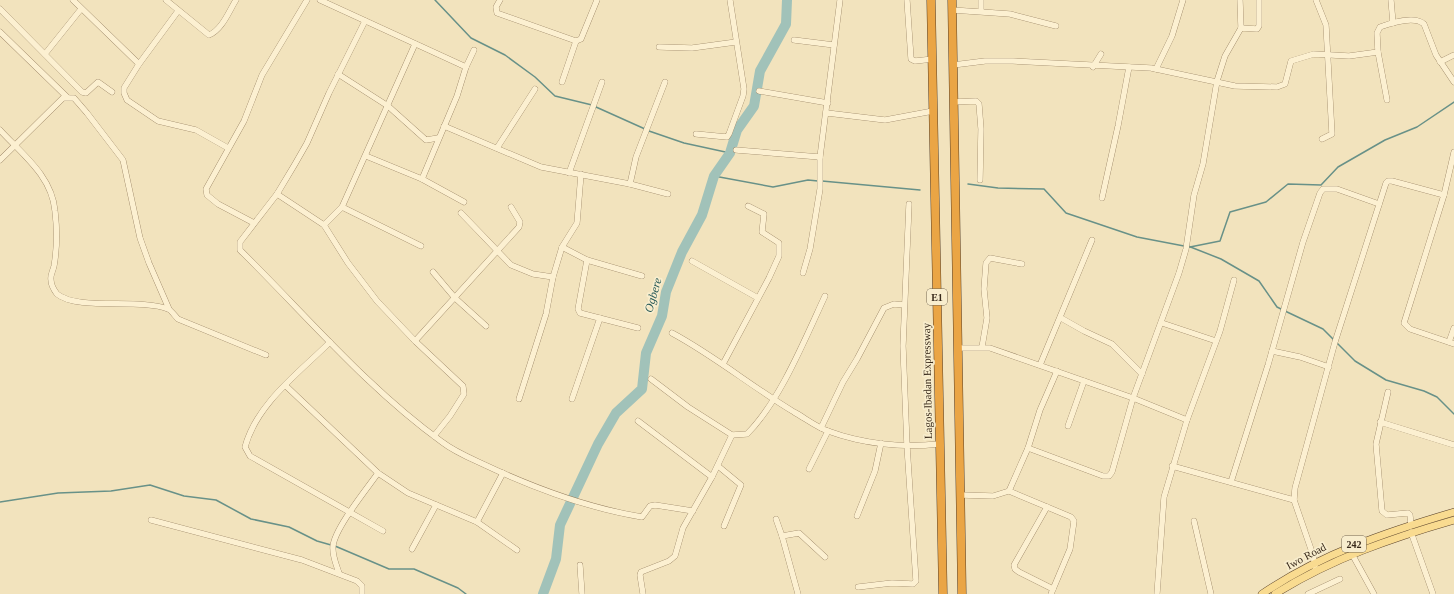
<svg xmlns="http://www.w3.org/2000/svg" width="1454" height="594" viewBox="0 0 1454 594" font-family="'Times New Roman',serif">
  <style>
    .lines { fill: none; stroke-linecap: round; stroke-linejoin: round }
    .stream { stroke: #689188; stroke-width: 1.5 }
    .river { stroke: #a1c2b9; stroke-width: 10 }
    .minor-casing { stroke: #8b7354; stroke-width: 6 }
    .major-casing { stroke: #584029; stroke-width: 8 }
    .highway-casing { stroke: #584029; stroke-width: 9 }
    .minor { stroke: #fcf0d1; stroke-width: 5.5 }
    .major { stroke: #f9db90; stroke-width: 7 }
    .highway { stroke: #eaa545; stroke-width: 8 }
    .labels { text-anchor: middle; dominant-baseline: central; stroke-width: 3.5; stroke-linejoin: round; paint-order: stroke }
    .shield { fill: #f8edcd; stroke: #726450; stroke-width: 1 }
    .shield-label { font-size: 10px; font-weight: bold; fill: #392a1b }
    .street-label { font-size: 11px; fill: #392a1b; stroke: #f8edcd }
    .water-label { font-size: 12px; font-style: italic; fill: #285a58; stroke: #f8edcd }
  </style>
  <rect width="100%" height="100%" fill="#f2e3bd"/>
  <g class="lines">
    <g class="stream">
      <path d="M435,0L471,38L505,55L535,77L555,96L592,105"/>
      <path d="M596,107L645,129"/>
      <path d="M649,131L684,143L730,153"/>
      <path d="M714,176L773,187L808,180L818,181"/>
      <path d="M822,181L920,190"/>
      <path d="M968,184L998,188L1044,189L1066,213L1137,237L1184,246"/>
      <path d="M1188,246L1221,259L1259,281L1277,307L1281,309"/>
      <path d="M1190,247L1220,241L1230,212L1266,202L1288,184L1321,185L1338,167L1385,140L1417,127L1454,102"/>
      <path d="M1285,311L1323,329L1334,340"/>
      <path d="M1337,343L1355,361L1386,380L1424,391L1437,397L1454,414"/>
      <path d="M0,502L58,493L111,491L150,485L184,496L216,500L251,519L289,527L317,541L331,545"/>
      <path d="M335,546L389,569H414L458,588L466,594"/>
    </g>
    <path class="river" d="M543,594L556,559L560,525L598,444L616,413L642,389L646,353L662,316L666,292L682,252L702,215L714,176L730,153L737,130L754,106L760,71L786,24L787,0"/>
    <defs>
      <g id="minor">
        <path d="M73,0L139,64"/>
        <path d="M166,0L209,35C222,30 229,11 236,0"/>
        <path d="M320,0L466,67"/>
        <path d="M500,0L496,7L497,13L576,41L581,39L597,0"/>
        <path d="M907,0L911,59L915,61L933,59"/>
        <path d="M981,0V11"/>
        <path d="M1240,0L1241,28"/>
        <path d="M1316,0L1326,25L1332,134L1322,139"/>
        <path d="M1391,0L1393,23"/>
        <path d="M0,9L82,92L86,93L98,82L112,92"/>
        <path d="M952,10L1010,14L1056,26"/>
        <path d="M178,11L139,64L124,88V93L127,100L158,121L196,130L228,148"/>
        <path d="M365,21L329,93L307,143L295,164L277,194L240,242V250C306,315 367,388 442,442C455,452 470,458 485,465C534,488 588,508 642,517L650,506L655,505L693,511"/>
        <path d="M0,32L67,97"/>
        <path d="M794,40L834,45"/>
        <path d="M659,47L692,48L736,42"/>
        <path d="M1378,52L1387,100"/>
        <path d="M45,54L81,9"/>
        <path d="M1440,62L1454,55"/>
        <path d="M953,65L985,61H1013L1151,68L1235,86L1277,87L1285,84L1291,61L1314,54L1349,56L1378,52L1377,33L1380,27C1391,23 1414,15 1424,24L1436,55L1454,82"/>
        <path d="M1093,67L1101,54"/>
        <path d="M1156,69L1172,36L1183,0"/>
        <path d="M338,74L388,106L426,140L438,138"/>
        <path d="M562,82L576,41"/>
        <path d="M759,91L828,103"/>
        <path d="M953,102L976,101L979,104L981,129L980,180"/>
        <path d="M827,113L885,120L933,111"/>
        <path d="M444,126L541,167L630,184L668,194"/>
        <path d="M0,130C22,154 52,176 55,211C57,228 57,249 54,266C53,271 50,275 51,280C51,285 54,290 57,294C78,311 139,298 168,309C171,310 175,316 178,319L266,355"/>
        <path d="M696,134L727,137L729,134L743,96L744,89L730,0"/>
        <path d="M497,148L535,89"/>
        <path d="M736,150L820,157"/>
        <path d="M1454,152L1444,195L1404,323L1410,329L1454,344"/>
        <path d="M366,156L422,179L464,202"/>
        <path d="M0,160L63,98H74L87,113L123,160L140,238L149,263L169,309"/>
        <path d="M569,173L602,82"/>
        <path d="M422,179L457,96L466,67L474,50"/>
        <path d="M630,184L636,157L665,82"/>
        <path d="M277,194L324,225L348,263L377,301L415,341L463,386L464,394L450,416L434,436"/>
        <path d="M1102,198L1118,126L1129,67"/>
        <path d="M342,207L421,246"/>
        <path d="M461,213L511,265L533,274L553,277"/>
        <path d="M254,223L218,204L207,195L206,189L244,121L262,75L307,0"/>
        <path d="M324,225L342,207L415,44"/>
        <path d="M562,247L587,260L642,276"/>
        <path d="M587,260L578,309L580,313L638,328"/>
        <path d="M692,261L758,298"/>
        <path d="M433,272L455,298L486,326"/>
        <path d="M803,273L810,249L820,189V157L840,0"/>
        <path d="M1061,318L1084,331L1112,344L1142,374"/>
        <path d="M1162,323L1216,341"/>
        <path d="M672,333C715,356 752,387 794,412C805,418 816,427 828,431C863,444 903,448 939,444"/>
        <path d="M415,341L519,227L520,222L511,207"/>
        <path d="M330,342C299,373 257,403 245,447L250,456L383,531"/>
        <path d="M1449,342L1454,328"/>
        <path d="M982,347L987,318L984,289L986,263L990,258L1022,264"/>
        <path d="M958,348H990L1133,398L1187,420"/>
        <path d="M1272,351L1300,357L1329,367"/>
        <path d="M723,364L769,278L779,256V243L762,232L764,214L748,206"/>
        <path d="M1040,365L1092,240"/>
        <path d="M651,379L688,407L732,435L747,434C780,401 805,339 825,296"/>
        <path d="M286,386L378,473L408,493L477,522L517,550"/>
        <path d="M1388,392L1376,444L1382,511L1387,515L1408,513L1410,515L1411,525"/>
        <path d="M519,399L546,314L553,277L562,247L577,223L581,174"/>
        <path d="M572,399L600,318"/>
        <path d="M638,421L712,477"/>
        <path d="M1380,422L1454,445"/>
        <path d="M1068,426L1084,381"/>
        <path d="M821,428L843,382L857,359L884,308L894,304L904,305"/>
        <path d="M1028,448L1103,476H1109L1112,472L1133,398L1179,273L1186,249L1194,195L1203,164L1217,81L1225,56L1241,28L1257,29L1259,26V0"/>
        <path d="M718,466L741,485L724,526"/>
        <path d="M1172,466L1294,500"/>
        <path d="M809,469L828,431"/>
        <path d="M1231,482L1268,365L1303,242L1320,193L1323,189H1337L1379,204"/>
        <path d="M1009,491L1071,517L1074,521L1070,549L1051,594"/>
        <path d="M961,495L993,496L1009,491L1028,448L1040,410L1057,371"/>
        <path d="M1047,507L1014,565L1015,569L1019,572L1053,589"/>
        <path d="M857,516L875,471L881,443"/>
        <path d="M776,519L782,536L798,594"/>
        <path d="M151,520L302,560L357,581L362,586V594"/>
        <path d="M1194,521L1211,594"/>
        <path d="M477,522L503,473"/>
        <path d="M1411,532L1433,594"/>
        <path d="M782,536L799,533L825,557"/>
        <path d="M412,549L436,505"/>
        <path d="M1352,554L1374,594"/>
        <path d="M580,565L582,594"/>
        <path d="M1315,567L1313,555L1294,500L1295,488L1335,342L1386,183L1388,181H1392L1444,195"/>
        <path d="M339,573C336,564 332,555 333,546C335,528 366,490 378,473"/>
        <path d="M858,587L892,583L913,584L916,581L907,446L903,346L909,204"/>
        <path d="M643,594L640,575L641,572L669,561L675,556L683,528L712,477L732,435"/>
        <path d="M1157,594L1164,497L1187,420L1220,331L1234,280"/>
        <path d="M1308,594L1340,579"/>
      </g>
      <g id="major">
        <path d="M1262,594C1321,554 1386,532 1454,512"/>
        <path d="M1275,594C1331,559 1391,538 1454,520"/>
      </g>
      <g id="highway">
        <path d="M931,0L943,594"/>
        <path d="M952,0L962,594"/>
      </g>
    </defs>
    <use href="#minor" class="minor-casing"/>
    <use href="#major" class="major-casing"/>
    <use href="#highway" class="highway-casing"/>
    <use href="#minor" class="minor"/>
    <use href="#major" class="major"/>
    <use href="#highway" class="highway"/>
  </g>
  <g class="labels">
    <g class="shield">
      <rect x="927" y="289" width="20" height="16" rx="3"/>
      <rect x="1342" y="536" width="24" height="16" rx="3"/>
    </g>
    <g class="shield-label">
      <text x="937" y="297">E1</text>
      <text x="1354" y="544">242</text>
    </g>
    <g class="street-label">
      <text transform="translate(927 381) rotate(-91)">Lagos-Ibadan Expressway</text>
      <text transform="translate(1306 556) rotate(-28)">Iwo Road</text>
    </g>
    <g class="water-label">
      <text transform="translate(653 295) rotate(-74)">Ogbere</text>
    </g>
  </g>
</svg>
